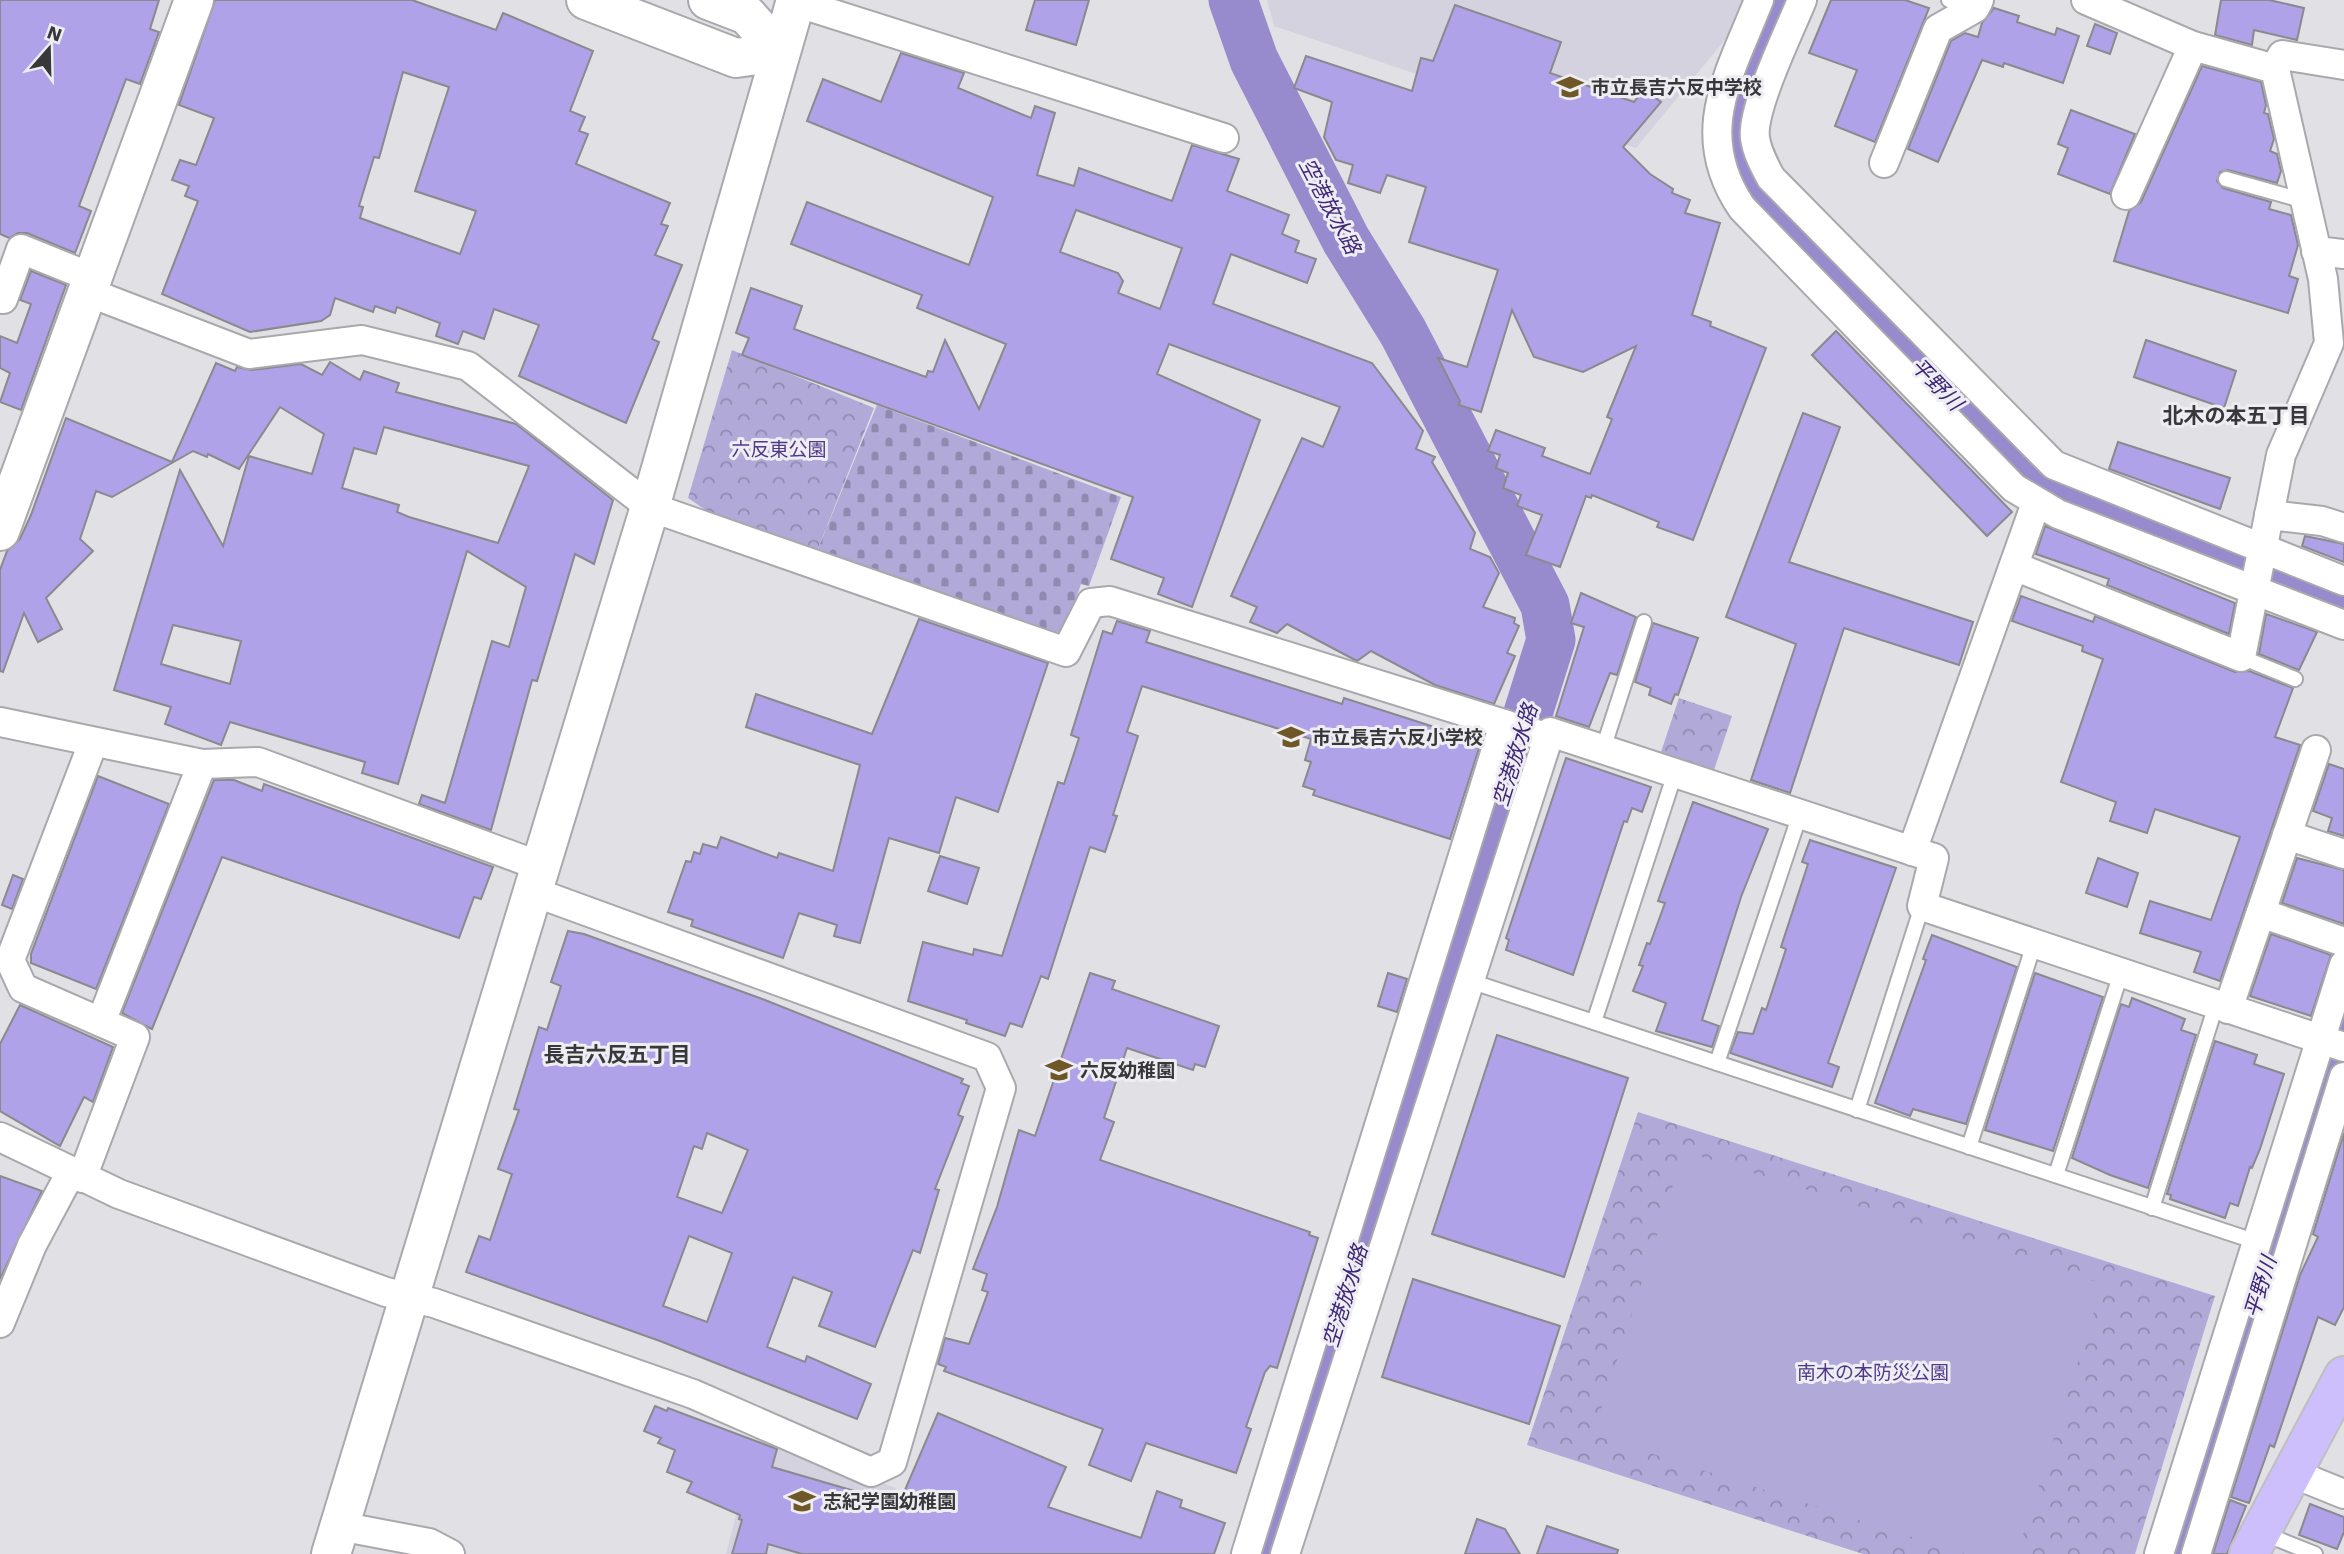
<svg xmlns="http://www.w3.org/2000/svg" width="2344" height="1554" viewBox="0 0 2344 1554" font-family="'Work Sans','Noto Sans JP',sans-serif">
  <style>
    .built { fill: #d4d2df }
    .cemetery { fill: url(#cemetery-stones) }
    .park { fill: url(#park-crowns) }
    .garden { fill: #b1a9d8 }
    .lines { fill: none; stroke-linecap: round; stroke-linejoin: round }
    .river { stroke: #978acd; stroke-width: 49 }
    .building { fill: #b0a2e8; stroke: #8a898e; stroke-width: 2; fill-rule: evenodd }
    .lane-casing { stroke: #a9a8ad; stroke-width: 18 }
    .street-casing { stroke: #a9a8ad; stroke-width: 32 }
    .secondary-casing { stroke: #a9a8ad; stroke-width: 42 }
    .primary-casing { stroke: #bfbfc0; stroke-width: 42 }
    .lane { stroke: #fff; stroke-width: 14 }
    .street { stroke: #fff; stroke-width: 28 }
    .secondary { stroke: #fff; stroke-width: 38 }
    .primary { stroke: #cdbffc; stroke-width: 38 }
    .labels { text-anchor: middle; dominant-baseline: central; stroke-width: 6; stroke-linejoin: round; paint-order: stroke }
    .poi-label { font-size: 19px; font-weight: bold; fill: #38373a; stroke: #ededf2; text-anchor: start }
    .park-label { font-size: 19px; fill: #50398b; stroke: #ededf2 }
    .water-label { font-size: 21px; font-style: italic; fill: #3f2677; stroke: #ededf2 }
    .neighbourhood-label { font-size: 21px; font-weight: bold; fill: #38373a; stroke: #ededf2 }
  </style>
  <defs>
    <pattern id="cemetery-stones" width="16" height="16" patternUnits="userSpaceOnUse" patternTransform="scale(1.75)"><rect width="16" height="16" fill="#b1a9d8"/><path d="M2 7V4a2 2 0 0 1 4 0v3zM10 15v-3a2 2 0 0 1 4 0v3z" fill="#918ab0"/></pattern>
    <pattern id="park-crowns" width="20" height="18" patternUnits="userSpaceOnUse" patternTransform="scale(1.75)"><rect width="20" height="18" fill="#b1a9d8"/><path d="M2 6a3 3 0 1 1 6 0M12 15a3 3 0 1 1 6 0" fill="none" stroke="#918ab0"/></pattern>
  </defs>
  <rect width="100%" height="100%" fill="#e0e0e5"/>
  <g class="built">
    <path d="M1267,0H1746L1738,24L1636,148L1274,26Z"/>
    <path d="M756,1437L896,1488L875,1554H726Z"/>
  </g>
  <path class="cemetery" d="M877,405L1121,497L1089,586L1081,584L1065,630L1049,636L815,556Z"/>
  <g class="park">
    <path d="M732,350L874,408L815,556L732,528L688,498Z"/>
    <path d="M1679,698L1732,716L1713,773L1660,755Z"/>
    <path d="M1638,1112L2215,1296L2135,1554H1863L1527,1445Z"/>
  </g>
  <path class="garden" d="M1684,1151L2103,1284L2017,1554H1965L1593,1435Z"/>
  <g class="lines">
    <g class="river">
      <path d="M1233,0L1254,60L1346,240L1403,332L1545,605L1551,640L1264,1554"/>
      <path d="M1778,0C1766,30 1727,109 1731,138C1735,163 1748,181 1762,201L1998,447L2044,484L2122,520L2344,605"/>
      <path d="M2177,1554L2344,1021"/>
    </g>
  </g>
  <g class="building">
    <path d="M0,0H159L150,29L159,32L140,84L126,79L79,206L91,211L75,253L27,233H18L9,238L0,234Z"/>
    <path d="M215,0H412L496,30L503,13L593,51L570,111L585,117L579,131L588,134L576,164L670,203L661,224L668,226L655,255L682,265L652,339L659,342L626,423L519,376L539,325L494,309L484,339L463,331L458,344L436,336L440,323L397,307L395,313L375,306L373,312L335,298L330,315L321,321L250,332L162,294L198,201L185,196L189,186L172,180L180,160L196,165L214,118L179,105ZM403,72L449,87L415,191L476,211L460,254L360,218L363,207L359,206L374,157L379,158Z"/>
    <path d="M1035,0H1089L1076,45L1026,30Z"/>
    <path d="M1831,0H1905L1929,8L1875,142L1835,126L1857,70L1809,53Z"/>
    <path d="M2221,0H2269L2304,8L2297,40L2254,30L2252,45L2215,35Z"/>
    <path d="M1455,5L1561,42L1550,73L1634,102L1644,89L1661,102L1623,147L1650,174L1673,189L1672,193L1690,200L1685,213L1720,223L1692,315L1711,322L1710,326L1766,348L1693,540L1657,527L1659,522L1592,495L1591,498L1586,496L1560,567L1526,555L1542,515L1517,506L1521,495L1503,488L1508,473L1496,468L1500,455L1488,451L1496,430L1545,448L1542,456L1590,474L1612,419L1607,417L1636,346L1583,372L1534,357L1512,310L1481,412L1459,405L1460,401L1438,358L1467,367L1498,270L1409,242L1426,187L1387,175L1380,193L1348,183L1353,165L1336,160L1324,137L1332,102L1294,88L1306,56L1412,91L1421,58L1433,61Z"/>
    <path d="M1994,8L2019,16L2017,22L2055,35L2057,28L2079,36L2063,83L2004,63L2003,67L1982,60L1938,162L1908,149L1951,41L1965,33L1978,37L1982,23Z"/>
    <path d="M2095,24L2117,33L2110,54L2087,46Z"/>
    <path d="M901,53L964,73L958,88L1031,118L1035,106L1055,113L1037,175L1074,186L1079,168L1172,201L1192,145L1239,159L1227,191L1289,215L1282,234L1299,241L1295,252L1316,259L1307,283L1231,254L1213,304L1372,363L1423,431L1416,449L1435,457L1432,462L1475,533L1470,549L1490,557L1499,573L1483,607L1515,618L1514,623L1519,626L1507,653L1515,656L1494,704L1435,685L1371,651L1357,661L1287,624L1277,633L1250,622L1257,607L1231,596L1302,438L1323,447L1340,407L1169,344L1157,374L1260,420L1192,607L1158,594L1164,578L1111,559L1133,497L742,355L749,338L736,333L751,288L802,306L794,329L926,377L928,371L933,372L945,340L979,409L1006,344L917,308L922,295L791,244L807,202L969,265L993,197L807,121L823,79L881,102ZM1076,210L1182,248L1160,309L1118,293L1123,281L1118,273L1060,252Z"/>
    <path d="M2202,66L2261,82L2266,105L2264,113L2268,114L2274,139L2270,151L2277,154L2281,171L2277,183L2228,170L2220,172L2217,181L2223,188L2271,202L2269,209L2291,215L2298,245L2289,276L2298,279L2288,313L2114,261L2129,211L2141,202Z"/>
    <path d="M2071,110L2135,134L2110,194L2058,174L2068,148L2058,144Z"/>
    <path d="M31,271L66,285L21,410L0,402L10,373L0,368V336L17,343L31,304L20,300Z"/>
    <path d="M1836,331L2012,512L1987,536L1812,355Z"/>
    <path d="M2146,340L2236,371L2224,408L2134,377Z"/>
    <path d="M330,362L360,380L364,371L399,383L396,392L516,424L613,500L594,564L575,554L537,681L532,680L491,830L419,804L422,795L445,803L492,641L509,647L526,587L467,551L398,784L362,773L365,762L230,722L221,745L165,724L171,707L114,690L180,470L223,546L249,456L312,474L324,434L280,407L239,469L208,454L207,457L193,451L112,497L96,491L80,539L93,551L46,598L62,629L38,642L24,613L3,672L0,671V570L7,551L20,539L31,515L66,418L172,462L216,363L235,371L237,367L251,370L301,364L322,375ZM384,427L529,466L498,543L409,517L397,512L399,505L342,488L354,448L376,454ZM173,625L241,641L230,684L161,664Z"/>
    <path d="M1803,413L1840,427L1789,562L1973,622L1959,665L1844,628L1790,793L1751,780L1796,644L1726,617Z"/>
    <path d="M2118,442L2230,478L2220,509L2109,469Z"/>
    <path d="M2045,526L2235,603L2229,634L2107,585L2109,579L2036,554Z"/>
    <path d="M2305,536L2344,544V562L2302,546Z"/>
    <path d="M1581,593L1636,617L1617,675L1610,673L1589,727L1556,716L1584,627L1571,623Z"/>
    <path d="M2021,596L2093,622L2095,616L2235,672L2249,671L2293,688L2275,737L2300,745L2220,981L2194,972L2201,952L2140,933L2150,901L2211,920L2240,837L2155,809L2147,833L2110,821L2116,802L2061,782L2103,659L2082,651L2083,646L2012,621Z"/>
    <path d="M2266,614L2317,632L2299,670L2259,654Z"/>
    <path d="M919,619L1048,663L998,812L956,797L939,853L889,838L860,943L834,936L837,925L799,913L783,958L691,926L693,920L668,912L686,861L691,862L694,852L700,854L703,844L717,848L721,837L777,858L779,853L833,871L860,765L746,727L756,694L872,734Z"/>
    <path d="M1117,621L1150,631L1146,642L1342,704L1344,698L1481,742L1450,839L1313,795L1315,790L1303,786L1311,762L1305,760L1311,739L1142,686L1127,732L1138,736L1113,815L1117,816L1105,852L1090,847L1048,979L1041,976L1022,1027L1010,1023L1005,1036L966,1023L967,1020L908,1001L923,942L973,955L974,949L1002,956L1058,782L1064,784L1079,738L1071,735L1103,631L1112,634Z"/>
    <path d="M1653,623L1698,638L1678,695L1675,694L1671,704L1649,695L1651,688L1635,682Z"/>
    <path d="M1566,758L1651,787L1642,812L1632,808L1627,822L1624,821L1573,975L1506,950L1509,940L1506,938Z"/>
    <path d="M2329,764L2344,769V836L2328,831L2332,818L2313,811Z"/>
    <path d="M98,776L169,804L96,989L31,963V954Z"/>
    <path d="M214,780H234L262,791L264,784L493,867L481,899L474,897L459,938L222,857L152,1029L148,1027L122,1013Z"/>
    <path d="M1693,802L1768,829L1741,897L1702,1020L1719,1026L1712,1047L1656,1031L1666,1003L1633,991L1643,966L1639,965L1647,943L1650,944L1665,903L1658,901Z"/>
    <path d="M1810,840L1896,868L1828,1063L1839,1067L1832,1087L1730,1053L1738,1032L1753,1034L1762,1008L1766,1010L1786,949L1781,947L1808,864L1802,862Z"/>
    <path d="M940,856L979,868L967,904L928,891Z"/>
    <path d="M2098,858L2138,873L2127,907L2086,893Z"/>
    <path d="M2297,858L2344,870V924L2282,903Z"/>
    <path d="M13,875L23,879L12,909L2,905Z"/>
    <path d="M568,931L584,934L765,1000L963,1079L961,1083L969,1086L958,1115L963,1117L935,1189L939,1190L920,1253L913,1250L875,1347L819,1326L832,1292L793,1277L767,1347L805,1362L807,1356L871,1384L857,1419L660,1341L466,1272L479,1236L490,1240L512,1174L498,1169L519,1110L514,1109L539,1027L547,1030L561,986L551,982ZM707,1133L748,1150L722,1213L677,1197L694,1146L702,1149ZM689,1236L732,1253L707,1322L663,1306Z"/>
    <path d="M2271,934L2331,955L2311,1016L2250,996Z"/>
    <path d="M1932,935L2017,967L1966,1124L1913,1109L1910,1116L1875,1103L1926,960L1923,959Z"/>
    <path d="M1090,973L1115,981L1112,989L1219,1026L1205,1067L1195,1064L1193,1070L1127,1048L1104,1118L1114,1122L1100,1160L1310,1232L1309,1235L1318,1238L1277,1368L1270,1366L1265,1372L1246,1427L1251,1429L1236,1473L1146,1443L1131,1481L1089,1465L1103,1429L944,1371L946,1367L938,1364L945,1338L969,1344L988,1292L982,1290L987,1274L973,1269L997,1207L1019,1130L1035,1136Z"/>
    <path d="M1388,973L1407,979L1397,1012L1378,1006Z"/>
    <path d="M2035,973L2103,997L2053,1151L1985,1130Z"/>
    <path d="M2132,998L2185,1019L2181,1030L2196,1035L2148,1188L2110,1175L2072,1158L2121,1004L2129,1007Z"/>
    <path d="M20,1005L113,1047L93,1102L84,1097L60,1146L0,1111V1044Z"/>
    <path d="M1497,1035L1628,1078L1564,1277L1432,1234Z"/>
    <path d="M2215,1041L2257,1055L2254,1064L2284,1074L2260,1149L2252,1168L2250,1167L2238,1206L2230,1203L2225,1218L2170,1199L2171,1195L2167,1194Z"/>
    <path d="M2344,1133V1307L2335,1325L2318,1317L2274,1447L2270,1445L2249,1503L2231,1497L2300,1275L2318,1237L2313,1234Z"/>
    <path d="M0,1176L42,1191L0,1279Z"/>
    <path d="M1413,1279L1560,1326L1529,1424L1382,1377Z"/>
    <path d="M655,1406L667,1411L668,1408L777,1449L772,1467L899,1504L938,1413L1066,1467L1048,1507L1141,1538L1157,1491L1182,1500L1180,1507L1225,1523L1214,1554H802L768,1544L766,1554H732L742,1520L739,1519L740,1515L687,1492L692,1482L667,1472L675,1450L658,1443L661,1438L644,1431Z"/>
    <path d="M2230,1500L2246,1506L2227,1554H2213Z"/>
    <path d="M2310,1504L2344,1517V1532L2337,1549L2299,1535Z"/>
    <path d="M1477,1519L1505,1529L1520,1554H1465Z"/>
    <path d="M1547,1526L1618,1550L1617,1554H1537Z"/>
  </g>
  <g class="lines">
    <defs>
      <g id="lane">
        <path d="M1949,0L1974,8"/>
        <path d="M2226,179L2305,201"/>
        <path d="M2241,657L2295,679"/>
        <path d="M1603,749L1644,622"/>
        <path d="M1470,981L2257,1242"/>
        <path d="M1594,1022L1675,773"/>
        <path d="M1717,1063L1800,814"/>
        <path d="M1857,1110L1922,906"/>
        <path d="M1969,1147L2034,944"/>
        <path d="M2056,1175L2121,973"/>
        <path d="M2152,1208L2216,1005"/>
        <path d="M2262,1533L2315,1554"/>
      </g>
      <g id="street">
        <path d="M1759,0C1730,74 1691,133 1742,208L2014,488L2058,514L2344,625"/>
        <path d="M1802,0C1790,30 1751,109 1755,138C1757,152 1764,165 1771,178L2054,465L2344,581"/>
        <path d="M795,2L1224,138"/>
        <path d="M2275,69L2282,55L2344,65"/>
        <path d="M1884,163L1938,29L1975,8L1979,0"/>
        <path d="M2126,195L2193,46"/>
        <path d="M2316,251L2344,254"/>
        <path d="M88,292L249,354L362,340L468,366L650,507L1066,652L1091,603L1110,601L1549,738"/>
        <path d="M0,297L3,299L21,249L93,278"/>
        <path d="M2269,515L2322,521L2344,528"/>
        <path d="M2014,566L2241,657L2281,455L2329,343L2323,279L2275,69L2193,46L2086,0"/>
        <path d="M0,722L202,764L258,762L540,866"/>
        <path d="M2287,835L2344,854"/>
        <path d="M1912,851L2036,503"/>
        <path d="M2261,913L2344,942"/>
        <path d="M2228,1009L2316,750"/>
        <path d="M101,1022L202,764"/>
        <path d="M0,1137L119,1194L386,1292L434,1303L693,1394L871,1472L892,1462L1001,1088L987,1057L534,892"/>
        <path d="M82,1178L135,1037L23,988L10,960L93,743"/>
        <path d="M0,1323L32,1245L71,1172"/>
        <path d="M2292,1473L2344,1494"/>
        <path d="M339,1526L429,1543L450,1554"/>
        <path d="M1246,1554L1504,724"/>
        <path d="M1285,1554L1550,732L1934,858L1922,906L2344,1047"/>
        <path d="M2159,1554L2344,965"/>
        <path d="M2196,1554L2344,1077"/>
      </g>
      <g id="secondary">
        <path d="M586,0L736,58L780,52"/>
        <path d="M708,0L747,15L780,52"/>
        <path d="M0,531L194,0"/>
        <path d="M331,1554L650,507L796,0"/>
      </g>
      <path id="primary" d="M2249,1554L2344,1376"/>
    </defs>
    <use href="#lane" class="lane-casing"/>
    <use href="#street" class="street-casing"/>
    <use href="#secondary" class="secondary-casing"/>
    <use href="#primary" class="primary-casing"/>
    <use href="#lane" class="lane"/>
    <use href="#street" class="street"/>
    <use href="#secondary" class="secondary"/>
    <use href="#primary" class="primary"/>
  </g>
  <defs>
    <symbol id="school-bare" viewBox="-9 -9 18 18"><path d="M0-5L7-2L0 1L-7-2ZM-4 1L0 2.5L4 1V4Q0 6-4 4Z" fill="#6f5728" stroke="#ededf2" stroke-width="2.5" paint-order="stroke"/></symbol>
  </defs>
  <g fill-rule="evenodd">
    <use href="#school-bare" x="1551" y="68" width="38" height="38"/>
    <use href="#school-bare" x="1272" y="718" width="38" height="38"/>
    <use href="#school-bare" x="1040" y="1051" width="38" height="38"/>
    <use href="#school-bare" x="783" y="1482" width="38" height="38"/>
  </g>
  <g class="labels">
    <g class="poi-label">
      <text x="1591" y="87">市立長吉六反中学校</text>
      <text x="1312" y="737">市立長吉六反小学校</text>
      <text x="1080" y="1070">六反幼稚園</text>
      <text x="823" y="1501">志紀学園幼稚園</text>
    </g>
    <g class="park-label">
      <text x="779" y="449">六反東公園</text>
      <text x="1873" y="1372">南木の本防災公園</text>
    </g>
    <g class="water-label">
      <text transform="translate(1330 206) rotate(62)">空港放水路</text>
      <text transform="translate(1937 384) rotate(46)">平野川</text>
      <text transform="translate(1515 755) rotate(-73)">空港放水路</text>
      <text transform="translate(2260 1287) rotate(-73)">平野川</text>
      <text transform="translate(1345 1296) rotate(-73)">空港放水路</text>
    </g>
    <g class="neighbourhood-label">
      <text x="2236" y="415">北木の本五丁目</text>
      <text x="617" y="1054">長吉六反五丁目</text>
    </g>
  </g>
  <g transform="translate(49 49) rotate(20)" stroke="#ededf2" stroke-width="5" paint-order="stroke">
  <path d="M0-5L12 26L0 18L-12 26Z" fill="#38373a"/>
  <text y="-10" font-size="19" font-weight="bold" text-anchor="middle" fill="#38373a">N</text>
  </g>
</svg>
